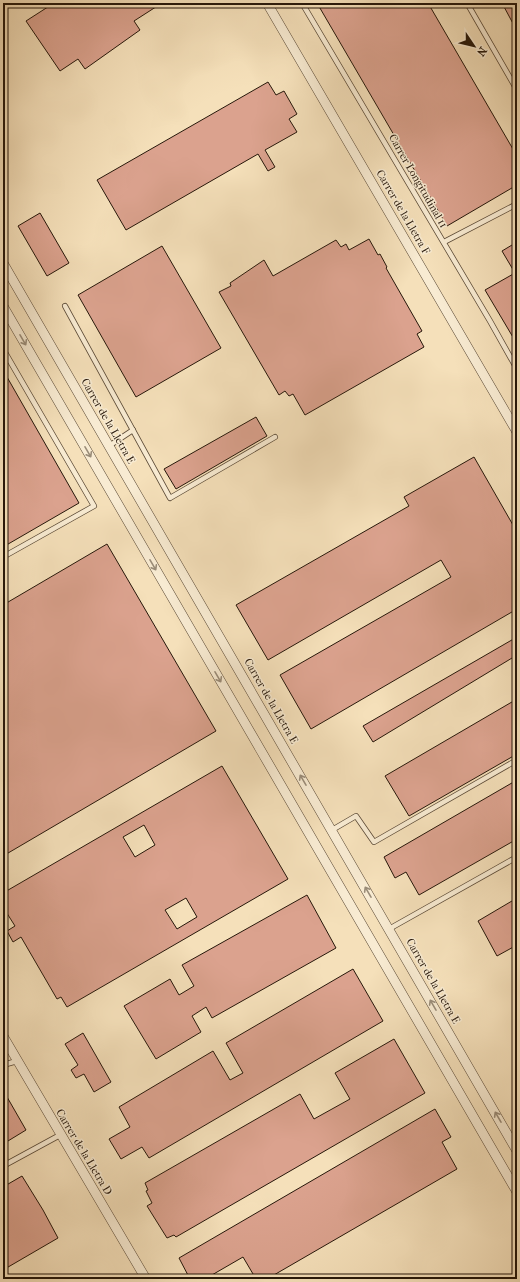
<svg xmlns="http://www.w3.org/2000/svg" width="520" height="1282" viewBox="0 0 520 1282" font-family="'IM FELL French Canon',serif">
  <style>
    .building { fill: #dba28e; stroke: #26170a; fill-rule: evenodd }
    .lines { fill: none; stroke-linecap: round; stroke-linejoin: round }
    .lane-casing { stroke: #5a4936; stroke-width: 6 }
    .street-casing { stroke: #5a4936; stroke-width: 10 }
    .lane { stroke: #f8ebd2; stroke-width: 4.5 }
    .street { stroke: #f8ebd2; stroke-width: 9 }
    .oneway { stroke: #9a8c78 }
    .labels { text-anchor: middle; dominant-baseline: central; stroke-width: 3; stroke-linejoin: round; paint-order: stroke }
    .street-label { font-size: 11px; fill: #26170a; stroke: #f8ebd2 }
  </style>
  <rect width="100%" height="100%" fill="#f5e0ba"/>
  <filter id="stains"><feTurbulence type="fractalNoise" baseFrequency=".005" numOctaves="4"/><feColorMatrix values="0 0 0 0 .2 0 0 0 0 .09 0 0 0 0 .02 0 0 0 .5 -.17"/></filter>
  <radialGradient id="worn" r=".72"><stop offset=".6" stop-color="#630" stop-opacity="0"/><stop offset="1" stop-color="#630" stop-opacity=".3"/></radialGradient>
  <g class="building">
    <path d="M54,3H162L134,21L140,30L85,69L78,59L60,71L26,21Z"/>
    <path d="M317,3H428L517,156V185L447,226Z"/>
    <path d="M502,3H517V31Z"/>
    <path d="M268,82L276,95L284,91L297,114L289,119L297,132L265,150L275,167L268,171L258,154L126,230L97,180Z"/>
    <path d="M40,213L69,263L47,276L18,226Z"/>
    <path d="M369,239L378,255L380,254L387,267L386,268L422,331L417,334L424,347L305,415L293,394L289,396L285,391L279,395L219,292L231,286L230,283L264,260L273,276L336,240L341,247L346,244L349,250Z"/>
    <path d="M517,242V344L485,290L515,273L502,251Z"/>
    <path d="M162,246L221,348L136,397L78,295Z"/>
    <path d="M3,370L79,503L3,547Z"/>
    <path d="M256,417L267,436L176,489L164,469Z"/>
    <path d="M474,457L517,532V609L311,729L280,675L451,577L441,560L268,660L236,605L409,506L404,497Z"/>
    <path d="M107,544L216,731L3,856V605Z"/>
    <path d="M517,637V655L373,742L363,726Z"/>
    <path d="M517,699V754L409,816L385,776Z"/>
    <path d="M222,766L288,879L67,1007L61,997L57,999L21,937L13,942L7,931L15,926L3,907L7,905L3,898V893ZM144,825L155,845L135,857L123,837ZM186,898L197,917L177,929L165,910Z"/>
    <path d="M517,780V839L419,895L406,872L395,878L384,857Z"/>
    <path d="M307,895L336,948L212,1018L206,1007L192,1016L201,1032L156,1059L124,1006L170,979L179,995L194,986L182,965Z"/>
    <path d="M517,898V945L497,956L478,921Z"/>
    <path d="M353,969L383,1021L149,1158L142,1147L121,1159L109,1139L130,1127L119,1107L213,1051L230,1080L243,1073L226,1043Z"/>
    <path d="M83,1033L111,1082L94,1092L84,1074L76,1078L71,1070L78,1065L65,1044Z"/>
    <path d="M394,1039L425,1093L176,1237L174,1235L167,1238L147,1206L152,1203L146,1191L148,1190L145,1183L300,1094L314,1119L350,1099L335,1073Z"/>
    <path d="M3,1090L26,1130L3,1144Z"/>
    <path d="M435,1109L451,1137L442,1142L457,1169L267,1279H256L243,1257L205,1279H190L179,1258Z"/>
    <path d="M22,1176L43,1210L58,1238L3,1270V1187Z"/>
  </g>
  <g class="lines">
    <defs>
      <g id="lane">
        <path d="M302,3L490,321L517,369"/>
        <path d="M467,3L517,90"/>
        <path d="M444,242L517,204"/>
        <path d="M65,306L170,498L275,437"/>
        <path d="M3,349L94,506L3,557"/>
        <path d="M109,446L133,430"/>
        <path d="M332,830L356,816L374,842L517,760"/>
        <path d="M389,929L517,857"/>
        <path d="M3,1065L17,1061"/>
        <path d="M3,1166L60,1135"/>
      </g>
      <g id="street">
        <path d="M267,3L517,432"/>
        <path d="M3,263L517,1151"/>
        <path d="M3,306L517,1192"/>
        <path d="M3,1036L146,1279"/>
      </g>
    </defs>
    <use href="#lane" class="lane-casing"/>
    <use href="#street" class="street-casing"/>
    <use href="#lane" class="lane"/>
    <use href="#street" class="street"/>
  </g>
  <defs><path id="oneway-shaft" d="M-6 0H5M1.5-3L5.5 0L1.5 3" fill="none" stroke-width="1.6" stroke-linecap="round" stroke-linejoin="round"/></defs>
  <g class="oneway">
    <use href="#oneway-shaft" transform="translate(23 340) rotate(60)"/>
    <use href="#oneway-shaft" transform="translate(88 452) rotate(60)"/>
    <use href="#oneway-shaft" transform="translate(153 565) rotate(60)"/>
    <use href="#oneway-shaft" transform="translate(218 677) rotate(60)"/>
    <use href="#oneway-shaft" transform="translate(303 780) rotate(-120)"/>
    <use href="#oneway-shaft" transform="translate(368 892) rotate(-120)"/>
    <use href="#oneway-shaft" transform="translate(433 1005) rotate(-120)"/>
    <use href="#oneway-shaft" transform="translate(498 1117) rotate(-120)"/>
  </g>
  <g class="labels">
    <g class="street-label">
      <text transform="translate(418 181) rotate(60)">Carrer Longitudinal 11</text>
      <text transform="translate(403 212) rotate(60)">Carrer de la Lletra F</text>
      <text transform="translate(108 421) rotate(60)">Carrer de la Lletra E</text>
      <text transform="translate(271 701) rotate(60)">Carrer de la Lletra E</text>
      <text transform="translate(433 981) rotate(60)">Carrer de la Lletra E</text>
      <text transform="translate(84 1152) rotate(59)">Carrer de la Lletra D</text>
    </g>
  </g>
  <rect width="520" height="1282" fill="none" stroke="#f5e0ba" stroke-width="16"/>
  <rect x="4" y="4" width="512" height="1274" fill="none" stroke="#26170a" stroke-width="2"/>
  <rect x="8" y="8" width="504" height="1266" fill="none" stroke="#26170a"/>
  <g transform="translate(474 46) rotate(125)" stroke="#f8ebd2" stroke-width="3" paint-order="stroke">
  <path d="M0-3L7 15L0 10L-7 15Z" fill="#26170a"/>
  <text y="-6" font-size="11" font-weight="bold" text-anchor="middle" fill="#26170a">N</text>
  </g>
  <rect width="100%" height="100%" filter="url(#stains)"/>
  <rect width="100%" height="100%" fill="url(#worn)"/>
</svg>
